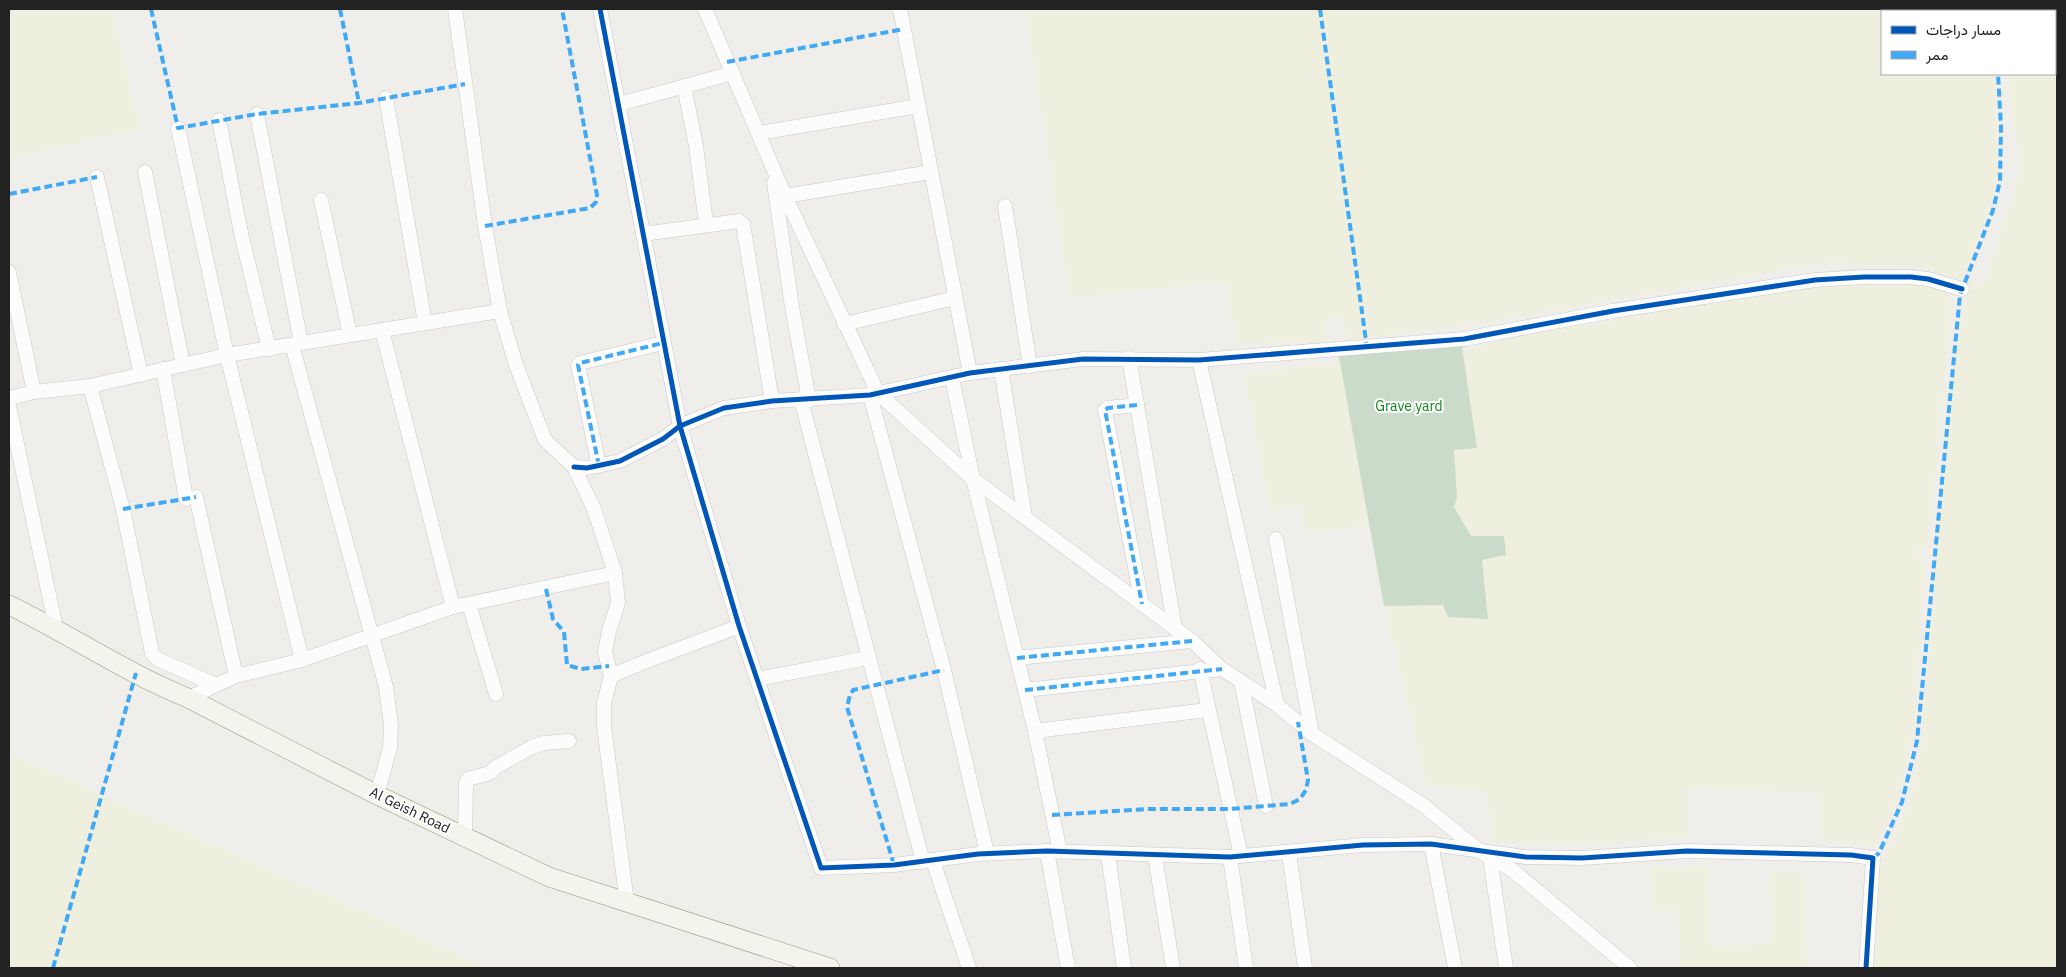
<svg xmlns="http://www.w3.org/2000/svg" width="2066" height="977" viewBox="0 0 2066 977" font-family="'IBM Plex Sans',Vazirmatn,sans-serif">
  <style>
    .farmland { fill: #efefdf }
    .cemetery { fill: #cadbca }
    .lines { fill: none; stroke-linecap: round; stroke-linejoin: round }
    .minor-casing { stroke: #c9c8c7; stroke-width: 15 }
    .secondary-casing { stroke: #999a82; stroke-width: 20 }
    .minor { stroke: #fdfcfc; stroke-width: 14 }
    .secondary { stroke: #f4f4ed; stroke-width: 19 }
    .quiet { stroke: #3fa9f5; stroke-width: 4; stroke-dasharray: 8 4; stroke-linecap: butt }
    .cycleway-casing { stroke: #fff; stroke-width: 8 }
    .cycleway { stroke: #0057b8; stroke-width: 5 }
    .labels { text-anchor: middle; dominant-baseline: central; stroke-width: 4; stroke-linejoin: round; paint-order: stroke }
    .park-label { font-size: 14px; fill: #0c8416; stroke: #fff }
    .street-label { font-size: 14px; fill: #222; stroke: #fff }
  </style>
  <rect width="100%" height="100%" fill="#f0eeeb"/>
  <g class="farmland">
    <path d="M9,9H112L140,129L9,159Z"/>
    <path d="M1025,9H1988V11H1882V74H1993L1998,171L1991,202L1968,265L1961,278L1956,279L1915,266L1825,263L1460,327L1347,340L1342,318L1325,319L1328,341L1238,345L1225,282L1070,298Z"/>
    <path d="M2002,9H2057V968H1872L1876,875L1912,796L1921,747L1949,398L1969,280L1984,284L2017,182L2020,166L2007,74H2055V11H2002Z"/>
    <path d="M1912,279L1954,290L1951,295V321L1928,548L1919,547V562L1926,563L1913,730L1899,795L1891,816L1875,848L1821,840V793L1688,788V837L1566,845L1492,841L1486,793L1427,785L1384,606L1443,605L1448,617L1488,619L1482,560L1504,536H1471L1454,507L1457,497L1454,450L1477,447L1462,352L1528,331L1594,324L1714,300L1844,281Z"/>
    <path d="M1340,362L1368,525L1307,534L1299,505L1270,512L1244,374Z"/>
    <path d="M9,753L489,968H9Z"/>
    <path d="M1709,866L1710,946L1770,944L1769,872H1806L1807,968H1680L1679,911H1651L1650,867Z"/>
  </g>
  <path class="cemetery" d="M1460,333L1477,448L1454,450L1457,497L1454,507L1471,536H1504L1506,555L1482,560L1488,619L1448,617L1443,605L1384,606L1337,346Z"/>
  <g class="lines">
    <defs>
      <g id="minor">
        <path d="M455,9L485,226L500,311L516,365L545,440L574,467L594,509L615,573L618,603L609,631L605,652L611,676"/>
        <path d="M600,9L680,426L739,626L821,868L894,865L978,854L1047,851L1230,857L1363,845L1431,844L1526,857L1582,858L1687,851L1851,855L1873,858L1866,968"/>
        <path d="M705,9L785,196L878,393L973,479L1192,641L1222,669L1277,705L1312,734L1423,805L1482,853L1511,869L1630,968"/>
        <path d="M900,9L970,373"/>
        <path d="M684,86L696,146L706,224"/>
        <path d="M386,98L425,323"/>
        <path d="M619,104L733,73"/>
        <path d="M257,114L301,343"/>
        <path d="M219,120L241,233L269,349"/>
        <path d="M178,128L227,355L302,660"/>
        <path d="M759,133L918,106"/>
        <path d="M145,172L183,365"/>
        <path d="M97,177L141,375"/>
        <path d="M774,183L792,307L809,400"/>
        <path d="M785,196L931,172"/>
        <path d="M321,200L350,335"/>
        <path d="M1005,206L1030,366"/>
        <path d="M643,234L739,221L743,224L772,401"/>
        <path d="M9,272L34,392"/>
        <path d="M844,324L955,298"/>
        <path d="M382,330L453,607"/>
        <path d="M292,345L386,687L391,725L390,748L377,795"/>
        <path d="M1129,358L1175,629"/>
        <path d="M1199,360L1277,705"/>
        <path d="M163,369L186,499"/>
        <path d="M1001,369L1025,517"/>
        <path d="M952,378L973,479L1035,731L1060,852"/>
        <path d="M90,386L123,509L152,653L157,659L216,685"/>
        <path d="M870,395L944,670L987,853"/>
        <path d="M9,398L34,392L90,386L227,355L500,311"/>
        <path d="M801,400L923,862"/>
        <path d="M1137,405L1108,408L1105,410L1142,604"/>
        <path d="M9,406L56,628"/>
        <path d="M599,466L578,365L580,363L663,343"/>
        <path d="M574,467L587,468L620,461L663,439L680,426L724,408L772,401L870,395L970,373L1083,359L1199,360L1464,339L1613,311L1815,280L1864,277H1911L1928,279L1962,289"/>
        <path d="M196,497L236,676"/>
        <path d="M1276,539L1312,734"/>
        <path d="M469,604L496,694"/>
        <path d="M1017,658L1192,641"/>
        <path d="M1200,669L1241,856"/>
        <path d="M758,679L868,658"/>
        <path d="M1241,681L1266,806"/>
        <path d="M1025,690L1222,669"/>
        <path d="M188,698L236,676L302,660L453,607L615,573"/>
        <path d="M1035,731L1207,710"/>
        <path d="M465,838L466,783L468,779L490,773L496,767L532,747L544,743L569,741"/>
        <path d="M1431,844L1455,968"/>
        <path d="M1047,851L1068,968"/>
        <path d="M1289,853L1305,968"/>
        <path d="M1108,854L1124,968"/>
        <path d="M1155,856L1173,968"/>
        <path d="M1230,857L1246,968"/>
        <path d="M1490,857L1506,968"/>
        <path d="M933,861L969,968"/>
        <path d="M627,902L604,727V703L611,676C653,657 697,643 739,626"/>
      </g>
      <path id="secondary" d="M9,605C69,634 126,673 188,698L377,795L549,877L830,968"/>
    </defs>
    <use href="#minor" class="minor-casing"/>
    <use href="#secondary" class="secondary-casing"/>
    <use href="#minor" class="minor"/>
    <use href="#secondary" class="secondary"/>
    <g class="quiet">
      <path d="M151,9L178,128L257,114L359,103L465,84"/>
      <path d="M340,9L359,103"/>
      <path d="M1320,9L1367,348"/>
      <path d="M1994,9V11"/>
      <path d="M727,62L904,29"/>
      <path d="M9,194L97,177"/>
      <path d="M485,226L590,208L596,202L597,195L562,9"/>
      <path d="M1137,405L1108,408L1105,410L1142,604"/>
      <path d="M599,466L578,365L580,363L663,343"/>
      <path d="M123,509L196,497"/>
      <path d="M546,589L553,619L564,632L567,665L581,669L609,666"/>
      <path d="M1017,658L1192,641"/>
      <path d="M1025,690L1222,669"/>
      <path d="M1052,815L1148,809H1230L1290,804L1300,799L1306,790L1308,780L1298,722"/>
      <path d="M1873,858L1879,853L1902,802L1917,741L1960,295L1993,210L2000,181L2001,127L1998,74"/>
      <path d="M894,865L847,707L850,695L853,690L944,670"/>
      <path d="M53,968L136,673"/>
    </g>
    <defs>
      <g id="cycleway">
        <path d="M600,9L680,426L739,626L821,868L894,865L978,854L1047,851L1230,857L1363,845L1431,844L1526,857L1582,858L1687,851L1851,855L1873,858L1866,968"/>
        <path d="M574,467L587,468L620,461L663,439L680,426L724,408L772,401L870,395L970,373L1083,359L1199,360L1464,339L1613,311L1815,280L1864,277H1911L1928,279L1962,289"/>
      </g>
    </defs>
    <use href="#cycleway" class="cycleway-casing"/>
    <use href="#cycleway" class="cycleway"/>
  </g>
  <g class="labels">
    <g class="park-label">
      <text x="1409" y="406">Grave yard</text>
    </g>
    <g class="street-label">
      <text transform="translate(410 810) rotate(26)">Al Geish Road</text>
    </g>
  </g>
  <rect width="2066" height="977" fill="none" stroke="#222222" stroke-width="20"/>
  <rect x="1881" y="10" width="175" height="65" fill="#ffffff" stroke="#a7a7a7"/>
  <rect x="1891" y="26" width="25" height="8" fill="#0057b8" stroke="#a7a7a7"/>
  <text x="1926" y="35" font-size="15" fill="#222222">مسار دراجات</text>
  <rect x="1891" y="51" width="25" height="8" fill="#3fa9f5" stroke="#a7a7a7"/>
  <text x="1926" y="60" font-size="15" fill="#222222">ممر</text>
</svg>
